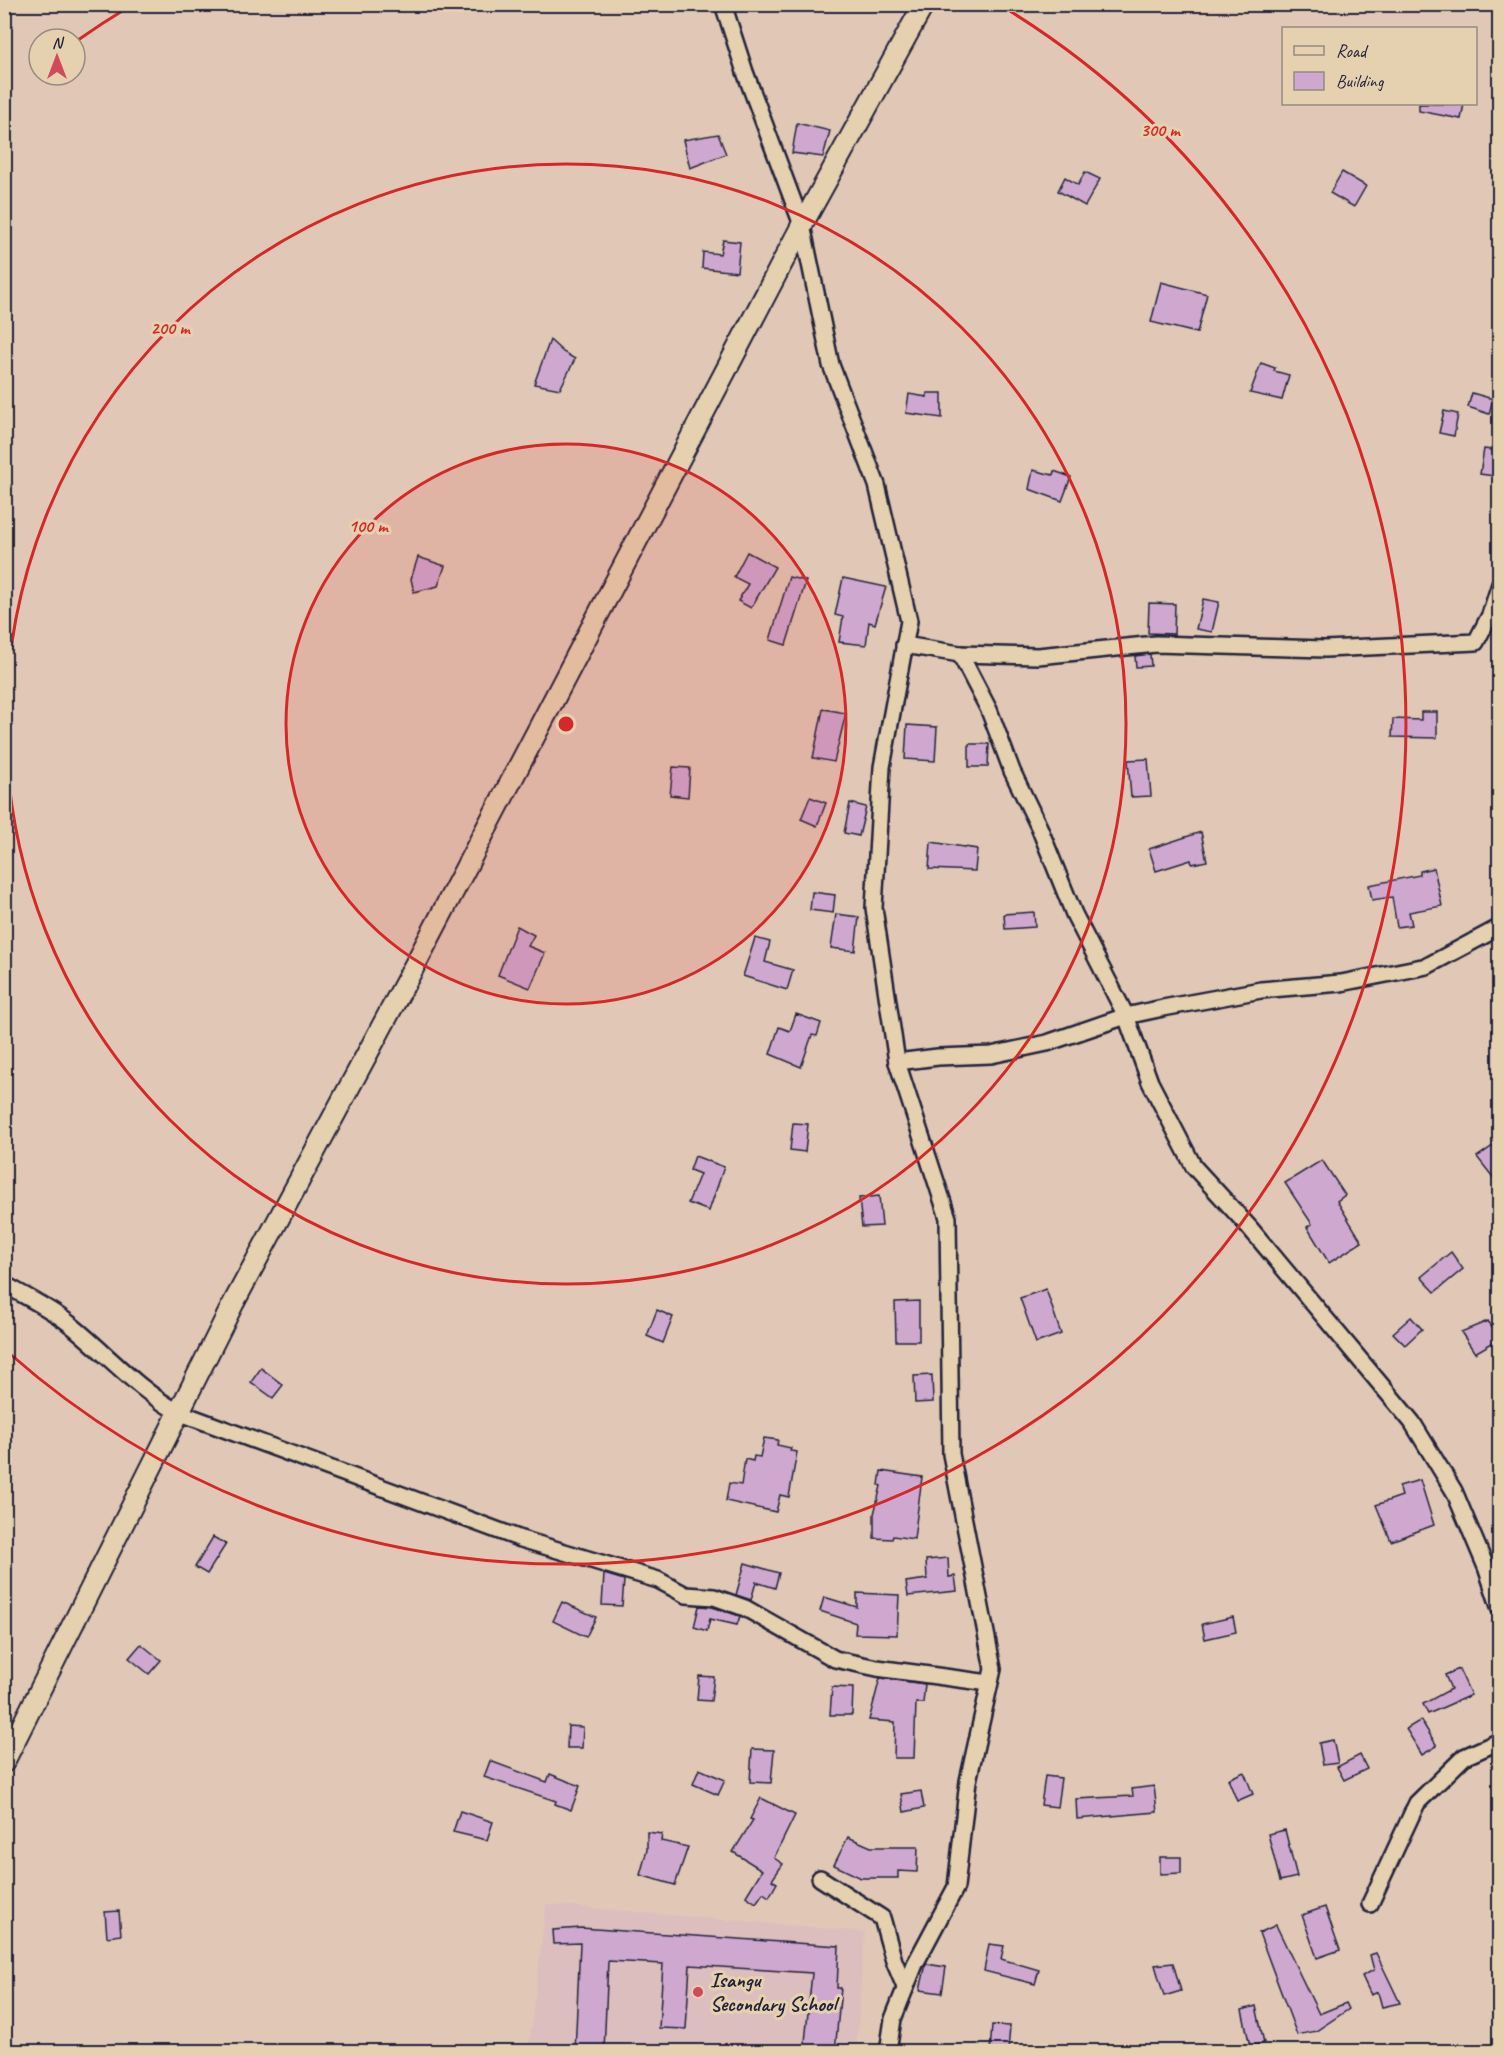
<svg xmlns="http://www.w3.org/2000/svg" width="1504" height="2056" viewBox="0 0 1504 2056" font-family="Caveat,sans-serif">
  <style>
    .built { fill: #dcbebe }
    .building { fill: #cfa8d0; stroke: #22223b; stroke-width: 1.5 }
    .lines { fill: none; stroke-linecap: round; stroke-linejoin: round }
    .minor-casing { stroke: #22223b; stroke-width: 20 }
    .tertiary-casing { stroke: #22223b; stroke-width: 24 }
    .minor { stroke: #e5d0af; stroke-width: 15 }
    .tertiary { stroke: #e5d0af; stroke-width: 20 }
    .ring { fill: none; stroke: #d62828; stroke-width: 3 }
    .poi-dot { fill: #d1495b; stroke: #e5d0af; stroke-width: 2 }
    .labels { text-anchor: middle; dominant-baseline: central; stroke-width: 6; stroke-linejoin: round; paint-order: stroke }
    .poi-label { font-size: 21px; font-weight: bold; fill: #22223b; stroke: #e5d0af; text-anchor: start }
    .centre { fill: #d62828; stroke: #e5d0af; stroke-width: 3 }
    .ring-label { font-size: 18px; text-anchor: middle; font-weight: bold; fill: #d62828; stroke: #e5d0af; stroke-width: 6; stroke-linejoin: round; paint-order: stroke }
  </style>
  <rect width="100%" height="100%" fill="#e1c8b6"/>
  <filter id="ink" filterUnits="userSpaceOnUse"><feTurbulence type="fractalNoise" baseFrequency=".0167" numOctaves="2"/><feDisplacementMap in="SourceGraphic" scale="12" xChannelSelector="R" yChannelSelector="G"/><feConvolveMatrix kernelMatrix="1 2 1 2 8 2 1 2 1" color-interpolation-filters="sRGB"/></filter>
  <g filter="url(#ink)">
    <path class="built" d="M546,1904L865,1932L856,2051L528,2052Z"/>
    <g class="building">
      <path d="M1419,104H1464L1461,119L1419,111Z"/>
      <path d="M797,123L830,131L823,157L792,153Z"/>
      <path d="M718,134L726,154L690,168L683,140Z"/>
      <path d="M1085,172L1100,179L1085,206L1058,191L1065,177L1078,185Z"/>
      <path d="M1342,172L1366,186L1354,207L1330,193Z"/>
      <path d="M723,240L740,242L737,272L702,268L703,252L720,254Z"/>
      <path d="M1161,282L1207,294L1197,333L1151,322Z"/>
      <path d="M550,340L563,352L575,359L560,389L534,384Z"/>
      <path d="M1261,363L1275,368L1274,371L1289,375L1282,400L1250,393Z"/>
      <path d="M927,393H942V418L906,413L909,394L927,397Z"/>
      <path d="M1472,393L1493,399L1489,414L1468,407Z"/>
      <path d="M1444,411L1458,414L1454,436L1439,433Z"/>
      <path d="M1484,449L1499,451L1494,476L1480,474Z"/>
      <path d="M1033,470L1053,475L1054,471L1071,477L1062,501L1029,489Z"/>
      <path d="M747,552L775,567L751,608L738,601L748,584L734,577Z"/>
      <path d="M418,557L445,566L438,586L414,592L411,579Z"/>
      <path d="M789,577L806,581L786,645L770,640Z"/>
      <path d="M843,578L886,587L875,624L869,622L866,645L839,642L843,617L835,615Z"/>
      <path d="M1203,599L1219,602L1212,632L1196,629Z"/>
      <path d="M1149,603L1175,604L1174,634L1148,633Z"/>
      <path d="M1150,654L1151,666L1136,667L1135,656Z"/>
      <path d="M823,709L846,713L834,762L813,758Z"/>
      <path d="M1421,712H1437V738L1392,737L1393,719L1421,720Z"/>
      <path d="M907,725L937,727L935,761L905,759Z"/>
      <path d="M969,744H989L988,767H969Z"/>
      <path d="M1148,759L1151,796L1131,797L1128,760Z"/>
      <path d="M673,767L690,768L688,797L670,795Z"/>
      <path d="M810,797L826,803L817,826L801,819Z"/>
      <path d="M850,803L866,807L859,836L844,833Z"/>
      <path d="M1201,832L1207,861L1192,864L1191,860L1156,871L1149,849Z"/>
      <path d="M931,842L977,849L975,871L929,869Z"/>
      <path d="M1434,868L1442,906L1409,912L1412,925L1397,927L1392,897L1372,900L1369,885L1420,875V871Z"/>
      <path d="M812,892L835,895L833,913L810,910Z"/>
      <path d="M1034,912L1035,927L1005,929L1004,914Z"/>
      <path d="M836,914L859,917L855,951L831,948Z"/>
      <path d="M517,926L534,935L528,946L545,953L530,988L498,975Z"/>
      <path d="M755,938L770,942L765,962L793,970L787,990L743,976Z"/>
      <path d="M796,1014L821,1023L817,1036L812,1035L801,1067L770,1054L779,1027L790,1031Z"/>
      <path d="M793,1123L808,1124L805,1152L790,1150Z"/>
      <path d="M1500,1141V1186L1477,1157Z"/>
      <path d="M695,1156L724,1167L709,1211L688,1203L700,1174L690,1170Z"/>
      <path d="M1322,1160L1345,1195L1337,1201L1362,1242L1329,1263L1307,1227L1312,1224L1285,1183Z"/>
      <path d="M879,1196L882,1226L862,1227L859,1198Z"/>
      <path d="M1451,1252L1463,1269L1435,1292L1421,1277Z"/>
      <path d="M1046,1289L1061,1334L1036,1343L1020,1298Z"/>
      <path d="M919,1301V1341H896L895,1302Z"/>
      <path d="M657,1310L673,1317L663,1343L647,1336Z"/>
      <path d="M1411,1317L1422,1329L1405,1345L1393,1333Z"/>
      <path d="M1488,1321L1499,1339L1475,1353L1461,1332Z"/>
      <path d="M261,1368L283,1385L273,1398L251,1382Z"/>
      <path d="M932,1375L933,1402L915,1403L914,1376Z"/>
      <path d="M764,1438L778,1440L777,1445L791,1448L790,1451L797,1452L789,1497L780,1495L776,1512L726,1501L729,1483L741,1485L745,1459L753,1461L754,1456L760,1457Z"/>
      <path d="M881,1471L922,1477L914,1539L893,1536L892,1539L874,1538V1514L881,1486L879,1485Z"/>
      <path d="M1420,1480L1434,1525L1391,1541L1376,1505L1402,1496L1399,1486Z"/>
      <path d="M213,1537L226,1544L207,1574L195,1567Z"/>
      <path d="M948,1558L949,1577L955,1576L957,1591L908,1596L906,1582L927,1579L926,1560Z"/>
      <path d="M745,1563L779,1573L775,1588L756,1582L751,1600L736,1595Z"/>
      <path d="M604,1574L624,1580L622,1606L602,1605Z"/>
      <path d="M857,1593L899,1595L897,1635L855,1634L856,1623L820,1611L824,1597L857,1607Z"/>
      <path d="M562,1602L596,1617L586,1637L553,1621Z"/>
      <path d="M699,1606L712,1607L740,1616L737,1625L710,1619L707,1631L694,1627Z"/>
      <path d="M1233,1617L1236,1632L1205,1639L1202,1624Z"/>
      <path d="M141,1644L161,1660L149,1674L129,1658Z"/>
      <path d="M1459,1669L1471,1695L1428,1714L1423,1704L1451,1689L1445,1675Z"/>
      <path d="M699,1676L714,1677L711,1701L697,1700Z"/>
      <path d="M880,1678L925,1684L923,1703H916L914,1758H894L895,1722L869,1720Z"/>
      <path d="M832,1687L853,1688L852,1715H830Z"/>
      <path d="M1421,1720L1437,1746L1422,1755L1406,1729Z"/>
      <path d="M568,1726L583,1727L582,1748H567Z"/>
      <path d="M1333,1740L1338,1763L1323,1765L1319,1743Z"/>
      <path d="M752,1749L774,1750L771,1783L750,1782Z"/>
      <path d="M1360,1755L1367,1769L1344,1780L1337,1767Z"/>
      <path d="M490,1761L547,1782L550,1774L580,1786L571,1810L555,1804L556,1801L484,1777Z"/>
      <path d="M699,1769L725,1780L718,1795L693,1784Z"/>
      <path d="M1244,1772L1253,1794L1237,1801L1228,1779Z"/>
      <path d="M1045,1776L1061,1778L1057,1807L1041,1805Z"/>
      <path d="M1154,1786L1157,1812L1077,1819L1076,1799L1133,1796L1132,1789Z"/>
      <path d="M921,1791L924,1808L904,1812L901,1794Z"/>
      <path d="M761,1798L795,1815L774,1858L783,1864L772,1880L777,1883L769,1897L763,1893L756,1903L746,1896L762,1870L733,1852L753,1820L750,1819Z"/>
      <path d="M460,1811L493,1822L487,1840L453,1832Z"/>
      <path d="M1285,1830L1297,1877L1280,1881L1268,1834Z"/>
      <path d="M647,1832L662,1834L661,1841L688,1847L675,1885L640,1875L647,1850Z"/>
      <path d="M848,1837L871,1847H918L917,1872L898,1871V1878H861L834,1865Z"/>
      <path d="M1160,1857H1181V1873L1160,1874Z"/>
      <path d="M1325,1907L1340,1950L1317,1958L1302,1915Z"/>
      <path d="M119,1911L121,1935L107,1937L105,1912Z"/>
      <path d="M1276,1925L1319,2014L1346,2003L1349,2009L1316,2031L1297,2035L1259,1933Z"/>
      <path d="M581,1928L839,1946L837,1988H841L835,2052H804L812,1973L690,1965L686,2029L659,2028L663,1964L608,1961L604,2052H575L580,1943L554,1944L553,1930Z"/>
      <path d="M989,1944L1004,1946L1001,1959L1039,1970L1035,1984L984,1971Z"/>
      <path d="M1376,1953L1390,1982L1400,2003L1382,2007L1378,1992L1371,1995L1362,1976L1374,1970L1370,1955Z"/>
      <path d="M1173,1963L1181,1991L1164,1996L1155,1965Z"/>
      <path d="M926,1964L946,1967L942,1993L920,1990Z"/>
      <path d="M1256,2006L1264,2043L1250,2046L1242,2010Z"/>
      <path d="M992,2025L1010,2026L1008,2052H990Z"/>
    </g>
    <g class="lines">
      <defs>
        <g id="minor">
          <path d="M723,4L745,72L802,225L831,365L877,485L909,621L882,767L874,908L897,1062L948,1218L951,1454L993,1669L968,1781L956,1887L915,1964L893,2019L888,2052"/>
          <path d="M904,645L960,654L1038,656L1156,644L1325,649L1476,642L1490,615L1500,584"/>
          <path d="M960,654L989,710L1012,771L1039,827L1074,914L1126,1016L1150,1082L1194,1167L1249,1227L1412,1422L1454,1491L1486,1567L1500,1609"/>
          <path d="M897,1062L938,1057L991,1055L1047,1043L1126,1016L1163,1008L1261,990L1341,983L1427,966L1500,927"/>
          <path d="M4,1284C26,1297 52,1309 71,1325C107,1354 137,1389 178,1412L521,1539L658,1580L686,1595L714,1597L745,1608L835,1659L877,1668L989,1683"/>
          <path d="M820,1878L882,1918L894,1961L905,1987"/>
          <path d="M1370,1904L1417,1803L1464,1757L1500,1741"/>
        </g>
        <path id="tertiary" d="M4,1762L233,1304L417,961L802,225L924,4"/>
      </defs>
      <use href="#minor" class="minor-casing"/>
      <use href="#tertiary" class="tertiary-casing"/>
      <use href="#minor" class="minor"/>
      <use href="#tertiary" class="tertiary"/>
    </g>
  </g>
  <circle cx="566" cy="724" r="280" fill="#d62828" fill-opacity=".12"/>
  <g class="ring">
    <circle cx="566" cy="724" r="280"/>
    <circle cx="566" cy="724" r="560"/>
    <path d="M78 40A840 840 0 0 1 127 8M1005 8A840 840 0 1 1 9 1353"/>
  </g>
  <circle class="poi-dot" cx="698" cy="1992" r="6"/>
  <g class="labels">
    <g class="poi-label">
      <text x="710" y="1980">Isangu<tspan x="710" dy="24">Secondary School</tspan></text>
    </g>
  </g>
  <circle cx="566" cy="724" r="9" class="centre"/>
  <g class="ring-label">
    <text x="1160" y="136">300 m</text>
    <text x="170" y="334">200 m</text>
    <text x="368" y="532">100 m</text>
  </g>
  <rect width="1504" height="2056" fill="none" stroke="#e5d0af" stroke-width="24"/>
  <rect x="12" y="12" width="1480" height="2032" fill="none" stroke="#22223b" stroke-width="2" filter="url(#ink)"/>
  <rect x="1282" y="27" width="195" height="78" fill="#e5d0af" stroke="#978a81" stroke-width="1.5"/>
  <rect x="1294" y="46" width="30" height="9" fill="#e5d0af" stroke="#978a81" stroke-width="1.5"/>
  <text x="1336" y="57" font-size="18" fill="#22223b">Road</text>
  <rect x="1294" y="72" width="30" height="18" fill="#cfa8d0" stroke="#978a81" stroke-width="1.5"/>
  <text x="1336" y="87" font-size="18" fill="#22223b">Building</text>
  <g transform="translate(57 57)"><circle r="28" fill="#e5d0af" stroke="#978a81" stroke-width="1.5"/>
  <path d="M0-4.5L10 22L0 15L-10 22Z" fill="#d1495b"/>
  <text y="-9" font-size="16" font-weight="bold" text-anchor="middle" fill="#22223b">N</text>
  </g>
</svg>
